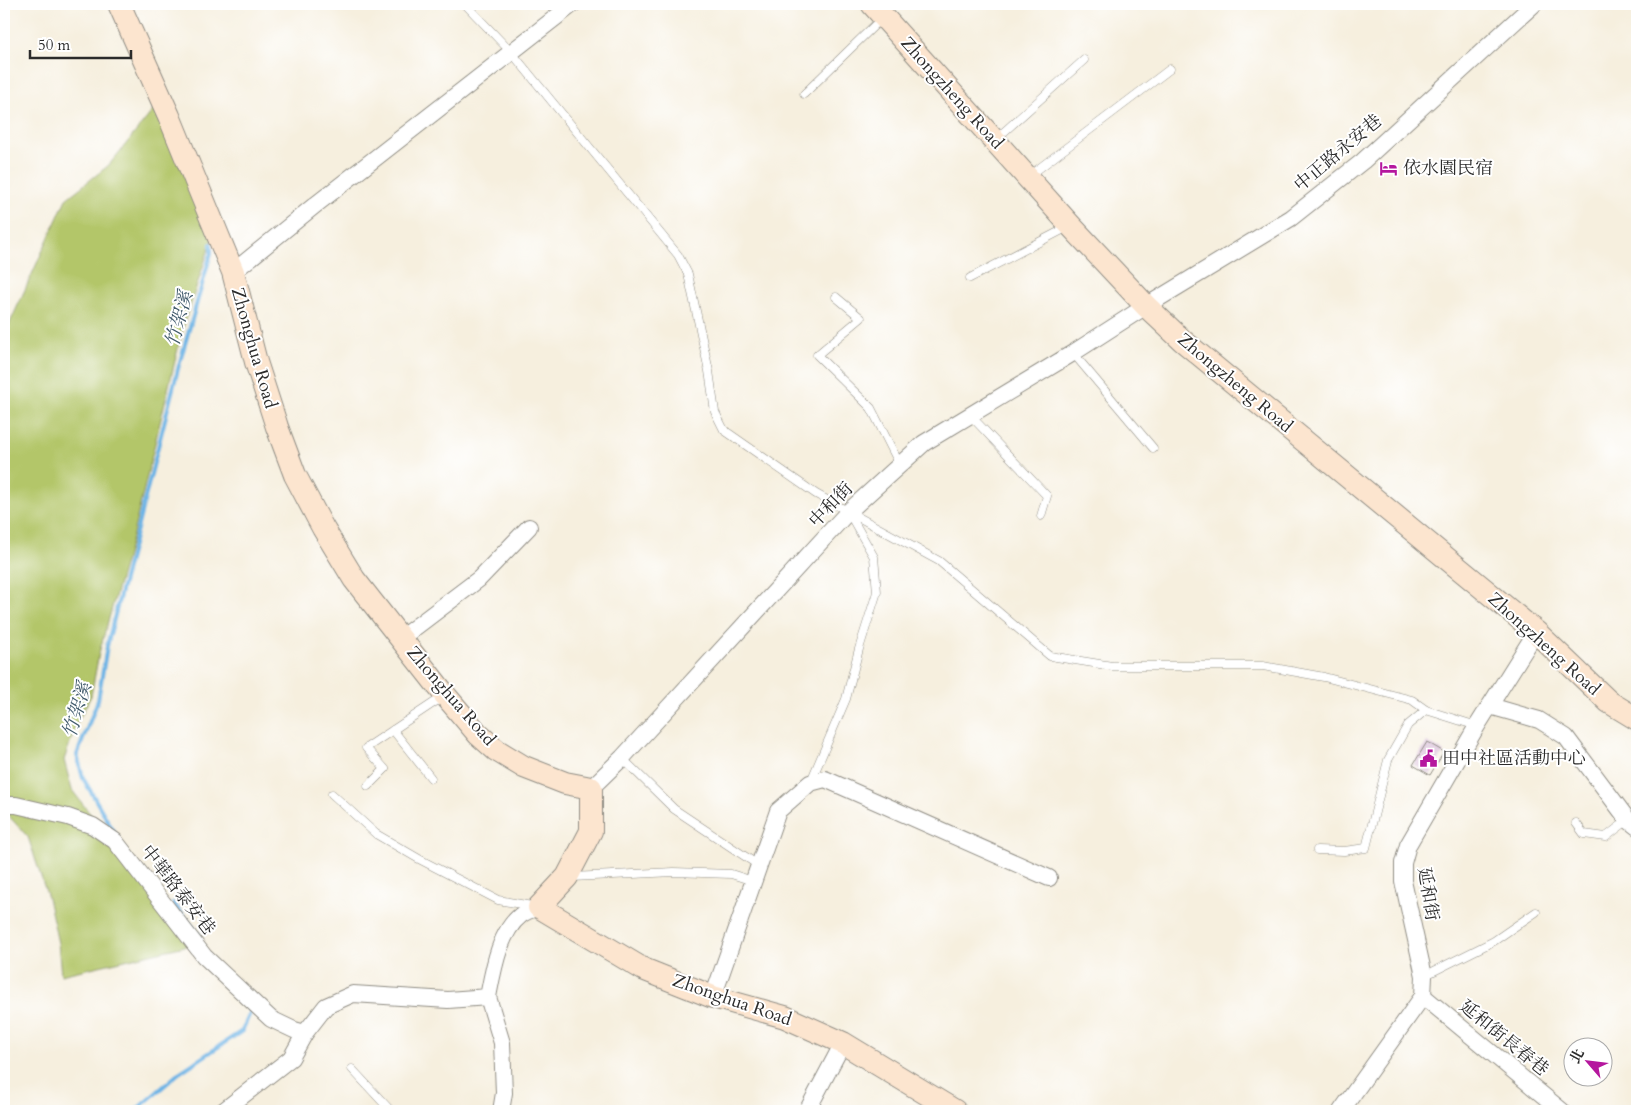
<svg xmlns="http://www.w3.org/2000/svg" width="1641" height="1115" viewBox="0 0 1641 1115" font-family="Cardo,'Noto Serif TC',serif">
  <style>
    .green { fill: #b3c669; stroke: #6f784a }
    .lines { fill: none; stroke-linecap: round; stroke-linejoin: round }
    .stream { stroke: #6db4e5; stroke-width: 4 }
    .building { fill: #cfadcf }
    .lane-casing { stroke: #908d84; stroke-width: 9 }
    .street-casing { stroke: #908d84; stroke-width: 18 }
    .secondary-casing { stroke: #908d84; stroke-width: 24 }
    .lane { stroke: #fff; stroke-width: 8 }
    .street { stroke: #fff; stroke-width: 16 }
    .secondary { stroke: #fce5cf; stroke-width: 22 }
    .labels { text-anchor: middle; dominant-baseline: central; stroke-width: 4; stroke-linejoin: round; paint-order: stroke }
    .street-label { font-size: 18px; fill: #2b2b2b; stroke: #fff }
    .poi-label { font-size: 18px; fill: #2b2b2b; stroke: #fff; text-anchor: start }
    .water-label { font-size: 19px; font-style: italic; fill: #425b6c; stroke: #fff }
  </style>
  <rect width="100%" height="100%" fill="#fff"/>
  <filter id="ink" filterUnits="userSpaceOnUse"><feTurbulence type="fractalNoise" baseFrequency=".02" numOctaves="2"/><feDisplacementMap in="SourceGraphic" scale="10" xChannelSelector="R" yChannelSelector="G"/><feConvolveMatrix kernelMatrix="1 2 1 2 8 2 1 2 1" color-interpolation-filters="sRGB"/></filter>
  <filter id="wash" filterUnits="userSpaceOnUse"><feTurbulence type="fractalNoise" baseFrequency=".0096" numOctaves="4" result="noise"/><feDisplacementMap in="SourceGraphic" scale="20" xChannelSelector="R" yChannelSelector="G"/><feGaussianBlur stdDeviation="1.12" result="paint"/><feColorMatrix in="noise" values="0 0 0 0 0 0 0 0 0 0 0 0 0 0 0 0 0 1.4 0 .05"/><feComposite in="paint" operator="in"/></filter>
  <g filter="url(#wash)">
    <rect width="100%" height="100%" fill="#f6efde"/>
    <path class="green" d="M155,108L213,236L183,328L132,538L99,653L91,696L77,723L64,760L72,790L117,849L202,942L61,975L58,943L48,898L28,837L4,811V336L66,199L109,165Z"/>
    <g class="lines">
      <g class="stream">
        <path d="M114,832L83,778L77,755L98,700L107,646L179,365L211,253V244"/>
        <path d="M173,903L200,936L198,940"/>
        <path d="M135,1111L179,1073L242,1031L251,1011L248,1008"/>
      </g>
    </g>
    <g id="blocks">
      <path class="building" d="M1427,742L1444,752L1430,775L1413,765Z"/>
    </g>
  </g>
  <g filter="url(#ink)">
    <use href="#blocks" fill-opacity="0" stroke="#908d84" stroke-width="1"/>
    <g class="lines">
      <defs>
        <g id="lane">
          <path d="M465,4L512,53L678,255L688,274L709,371L715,412L724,430L816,494L939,561L1050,656L1112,666H1263L1324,677L1412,700L1426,710"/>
          <path d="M804,94L882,18"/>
          <path d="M996,139L1084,60"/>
          <path d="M1029,176L1170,69"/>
          <path d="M970,278L1068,227"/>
          <path d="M836,297L861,318L817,355L871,408L900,465"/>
          <path d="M1073,353L1153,448"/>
          <path d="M970,415L1047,496L1041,516"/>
          <path d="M393,730L431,778"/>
          <path d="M622,758L674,809L758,865"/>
          <path d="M811,781L846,699L859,649L877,592L874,557L849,513"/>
          <path d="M368,786L385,769L366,748L444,696"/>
          <path d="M332,794L376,834L419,859L498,900L532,906"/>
          <path d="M1576,823L1584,834L1606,837L1628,820"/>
          <path d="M1317,850L1344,851L1366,848L1388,760L1408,725L1426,710L1477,726"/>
          <path d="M572,877L674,872L731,874L753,881"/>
          <path d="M1424,976L1494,941L1536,912"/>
          <path d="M352,1069L391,1111"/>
        </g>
        <g id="street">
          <path d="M233,272L314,206L573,4"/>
          <path d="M401,638L479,579L529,527"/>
          <path d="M1490,706L1539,720L1566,737L1628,820L1637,827"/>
          <path d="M591,788L622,758L848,512L924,443L1073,353L1146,306L1291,218L1363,161L1534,4"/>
          <path d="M4,805H16L68,817L93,826L115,841L204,956L271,1019L294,1030L305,1033"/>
          <path d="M1423,996L1562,1111"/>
          <path d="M488,997L502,1043L504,1093L501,1111"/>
          <path d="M713,997L778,811L810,783L825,779L1049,878"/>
          <path d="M223,1111L291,1058L305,1033L326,1006L353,994L448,1000L488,997C493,971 499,932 521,915C526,911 533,909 539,907"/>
          <path d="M807,1111L843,1043"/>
          <path d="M1341,1111L1423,996L1424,976L1403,881V863L1408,845L1477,726L1536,632"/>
        </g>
        <g id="secondary">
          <path d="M119,4L169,116L233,272L256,362L277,427L295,475L323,528L354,579L445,695L478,734L496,750L524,767L565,783L591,788V831L567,877L539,907L643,969L713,997L785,1017L843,1043L955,1111"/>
          <path d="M872,4L1071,226L1146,306L1183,341L1536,632L1609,702L1637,719"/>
        </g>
      </defs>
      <use href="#lane" class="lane-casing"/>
      <use href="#street" class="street-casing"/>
      <use href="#secondary" class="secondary-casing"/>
      <use href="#lane" class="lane"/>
      <use href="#street" class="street"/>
      <use href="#secondary" class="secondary"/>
    </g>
  </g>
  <defs>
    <symbol id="hotel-bare" viewBox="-9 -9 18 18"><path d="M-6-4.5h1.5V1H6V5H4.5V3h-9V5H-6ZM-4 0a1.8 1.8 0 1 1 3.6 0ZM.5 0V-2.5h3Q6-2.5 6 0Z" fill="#b5179e" stroke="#fff" stroke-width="2.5" paint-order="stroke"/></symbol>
    <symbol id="civic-bare" viewBox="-9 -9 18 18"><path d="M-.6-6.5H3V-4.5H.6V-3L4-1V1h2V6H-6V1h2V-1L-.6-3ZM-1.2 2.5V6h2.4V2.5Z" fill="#b5179e" stroke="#fff" stroke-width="2.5" paint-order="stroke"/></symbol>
  </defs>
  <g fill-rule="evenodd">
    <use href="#hotel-bare" x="1376" y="156" width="25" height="25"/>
    <use href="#civic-bare" x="1416" y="746" width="25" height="25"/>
  </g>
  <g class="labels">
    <g class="street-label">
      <text transform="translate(952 93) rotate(48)">Zhongzheng Road</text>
      <text transform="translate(1338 153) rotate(-40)">中正路永安巷</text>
      <text transform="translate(254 348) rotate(74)">Zhonghua Road</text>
      <text transform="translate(1235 383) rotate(40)">Zhongzheng Road</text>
      <text transform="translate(831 505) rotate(-46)">中和街</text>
      <text transform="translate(1544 644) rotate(42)">Zhongzheng Road</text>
      <text transform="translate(451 696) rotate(49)">Zhonghua Road</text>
      <text transform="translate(178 890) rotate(52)">中華路泰安巷</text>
      <text transform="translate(1428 894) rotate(81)">延和街</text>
      <text transform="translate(732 1000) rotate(19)">Zhonghua Road</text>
      <text transform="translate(1504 1038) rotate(39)">延和街長春巷</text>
    </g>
    <g class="poi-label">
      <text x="1403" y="168">依水園民宿</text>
      <text x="1442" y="758">田中社區活動中心</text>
    </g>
    <g class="water-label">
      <text transform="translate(179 319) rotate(-75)">竹架溪</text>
      <text transform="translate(77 710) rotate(-73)">竹架溪</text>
    </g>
  </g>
  <rect width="1641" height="1115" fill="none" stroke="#fff" stroke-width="20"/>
  <g transform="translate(1588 1062) rotate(298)"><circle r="24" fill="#ffffff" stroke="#aaaaaa"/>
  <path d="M0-4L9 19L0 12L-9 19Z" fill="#b5179e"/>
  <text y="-8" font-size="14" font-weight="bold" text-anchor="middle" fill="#2b2b2b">北</text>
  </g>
  <path d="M30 50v8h101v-8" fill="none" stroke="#2b2b2b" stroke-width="2.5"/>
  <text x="38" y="50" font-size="15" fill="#2b2b2b" stroke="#ffffff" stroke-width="4" paint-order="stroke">50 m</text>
</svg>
